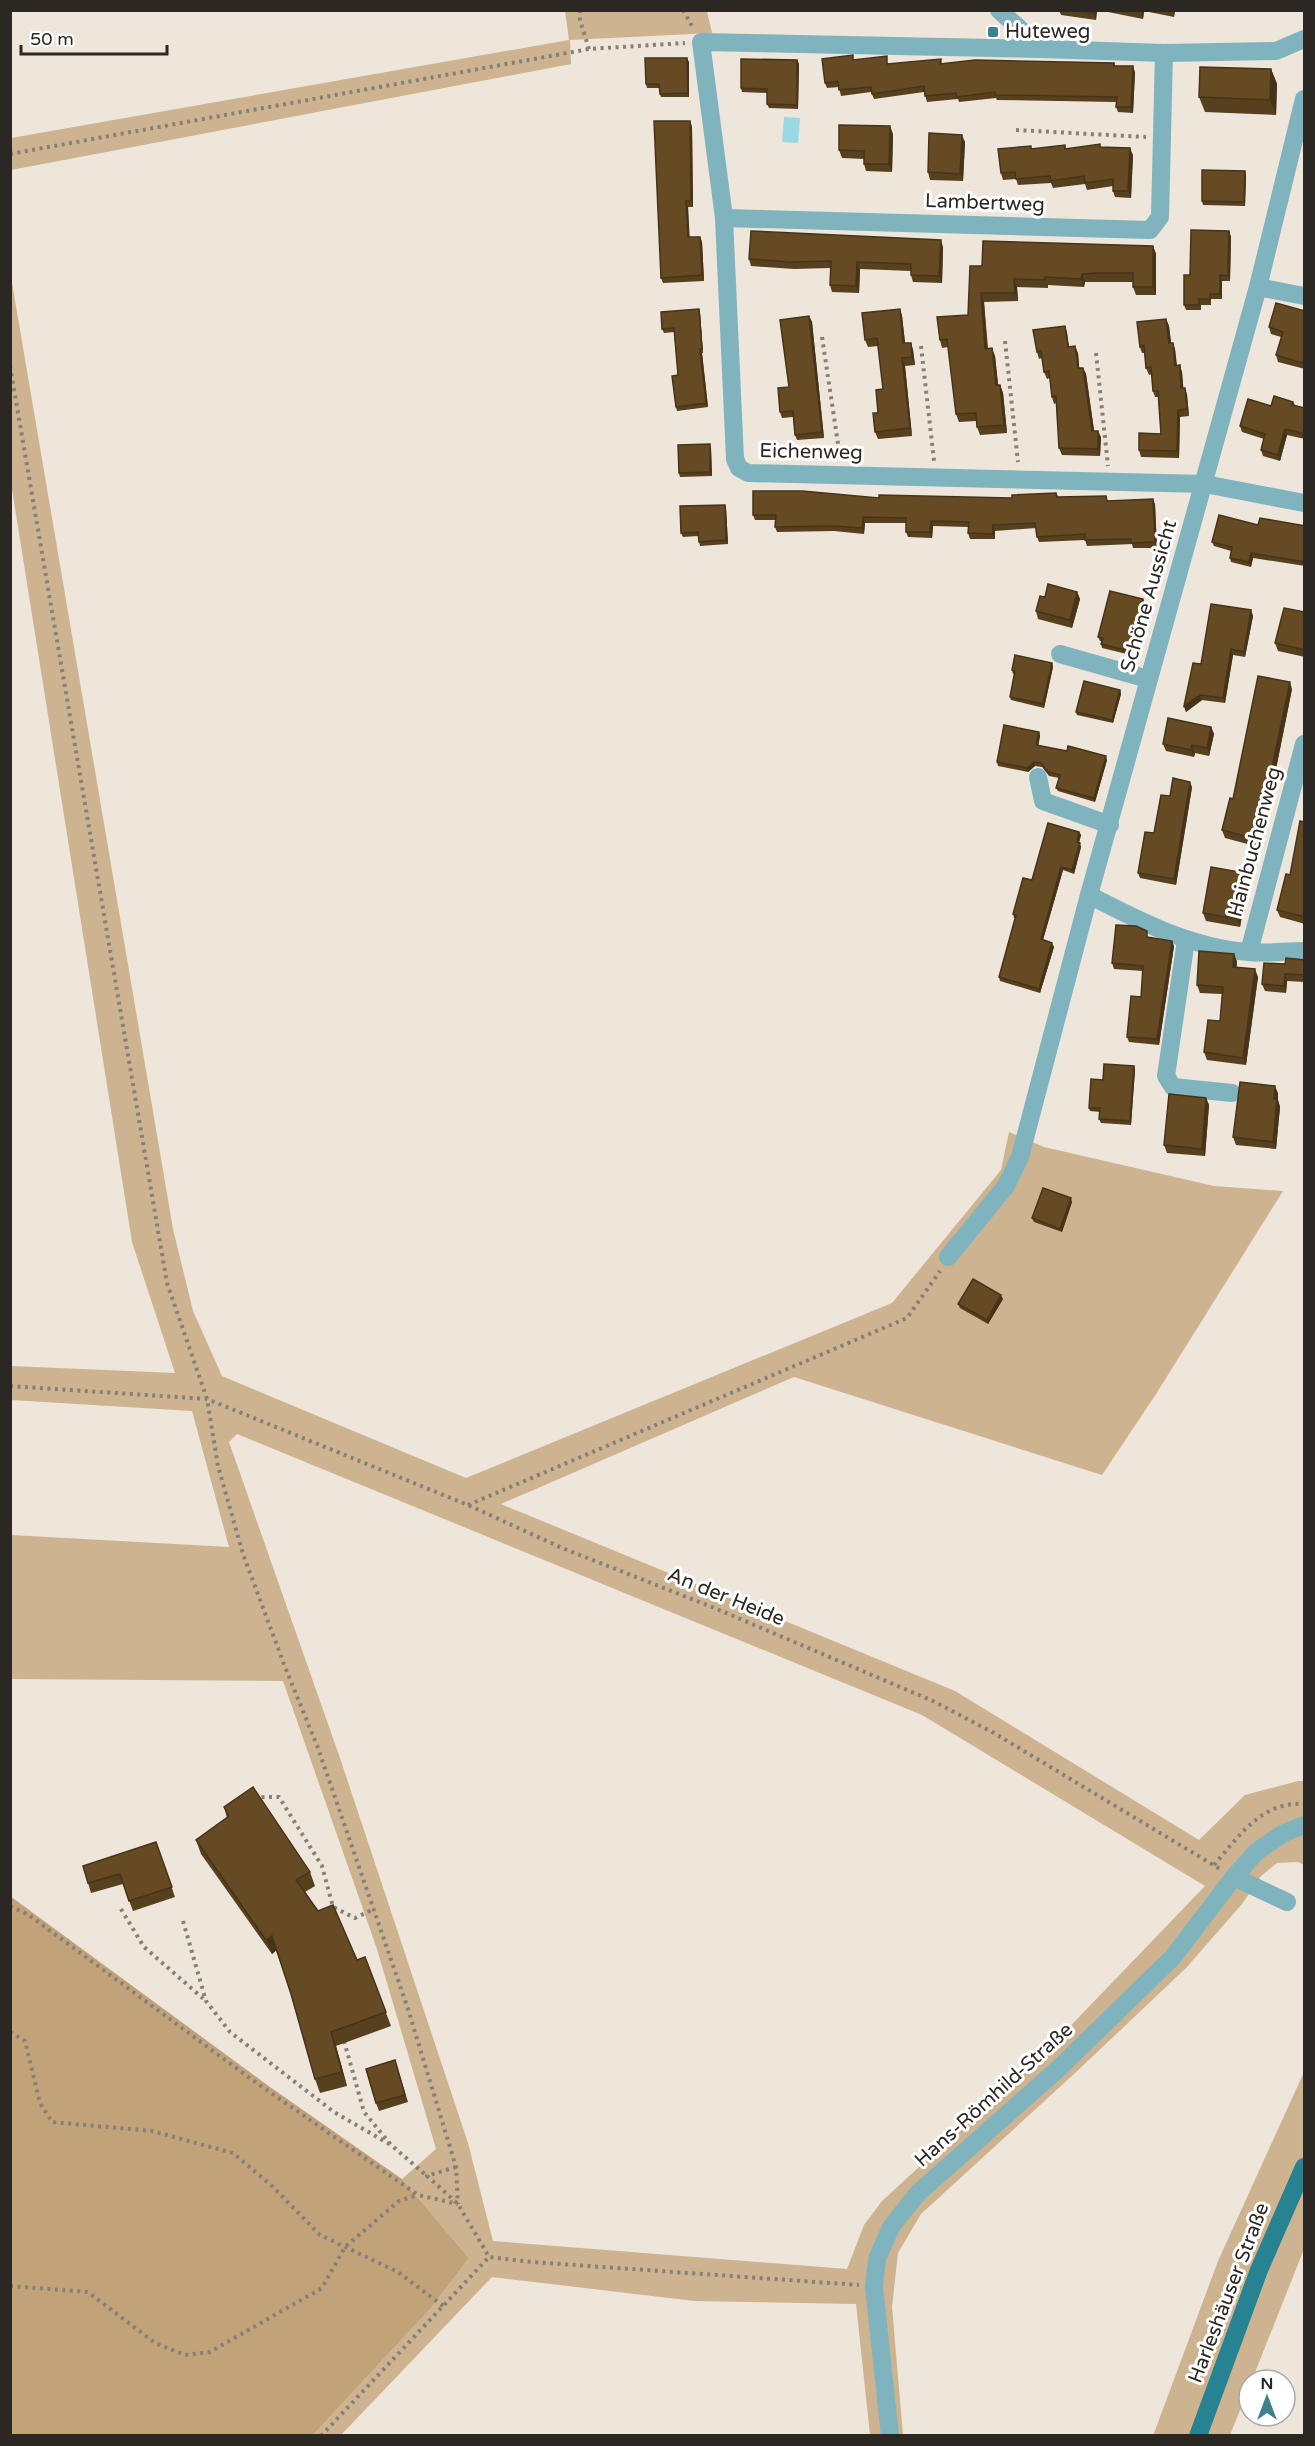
<svg xmlns="http://www.w3.org/2000/svg" width="1315" height="2446" viewBox="0 0 1315 2446" font-family="'Varela Round',sans-serif">
  <style>
    .green { fill: #cdb390; fill-rule: evenodd }
    .forest { fill: #c1a279 }
    .water { fill: #99d8e5 }
    .lines { fill: none; stroke-linecap: round; stroke-linejoin: round }
    .path { stroke: #868079; stroke-width: 4; stroke-dasharray: 3 4.5; stroke-linecap: butt }
    .minor { stroke: #7fb3be; stroke-width: 18 }
    .major { stroke: #278292; stroke-width: 18 }
    .wall { fill: #57401e }
    .shaded-wall { fill: #473418 }
    .building { fill: #654a23; stroke: #473418; stroke-width: 1.5 }
    .poi-dot { fill: #3d818f; stroke: #fff; stroke-width: 2 }
    .labels { text-anchor: middle; dominant-baseline: central; stroke-width: 6; stroke-linejoin: round; paint-order: stroke }
    .poi-label { font-size: 20px; fill: #2b2824; stroke: #fff; text-anchor: start }
    .street-label { font-size: 20px; fill: #2b2824; stroke: #fff }
  </style>
  <rect width="100%" height="100%" fill="#eee5db"/>
  <g class="green">
    <path d="M565,11H707L712,33L570,40L571,64L11,170V138L569,40Z"/>
    <path d="M10,271L173,1229L193,1311L222,1376L466,1478L892,1303L1001,1170L1009,1132L1044,1147L1214,1186L1283,1191L1156,1394L1102,1475L794,1377L501,1504L955,1691L1199,1840L1245,1795L1298,1781H1304V1865L1298,1862L1277,1863L1261,1876L1242,1904L1186,1968L1074,2074L921,2214L898,2253L892,2307L903,2435H870L856,2304L694,2301L492,2277L341,2435H313L431,2308L469,2258L402,2179L436,2149L377,1949L283,1681L11,1679V1535L229,1547L192,1411L11,1400V1366L175,1373L132,1242L11,483ZM237,1434L922,1715L1205,1886L1055,2042L882,2201L864,2225L847,2269L493,2241L468,2143L340,1758L229,1442Z"/>
    <path d="M1304,2072V2249L1252,2380H1249V2388L1230,2435L1153,2436L1218,2261Z"/>
  </g>
  <path class="forest" d="M10,1896L270,2087L402,2179L469,2258L431,2308L313,2435H11Z"/>
  <path class="water" d="M784,117L800,118L798,143L782,142Z"/>
  <g class="lines">
    <g class="path">
      <path d="M580,10V20L589,49"/>
      <path d="M683,10L693,28"/>
      <path d="M1016,130L1146,137"/>
      <path d="M10,154L589,49L685,43"/>
      <path d="M822,337L840,457"/>
      <path d="M1005,341L1018,462"/>
      <path d="M921,346L934,461"/>
      <path d="M1096,353L1108,466"/>
      <path d="M10,366L167,1283L207,1399L218,1466L243,1554L285,1667L318,1748L408,2009L456,2167L458,2204"/>
      <path d="M10,1386L207,1399L468,1505L562,1548L712,1607L933,1701L994,1733L1220,1869"/>
      <path d="M468,1505L907,1318L940,1271"/>
      <path d="M254,1797H279L322,1866L333,1907L355,1918L374,1909"/>
      <path d="M1214,1865C1239,1836 1262,1801 1304,1804"/>
      <path d="M10,1906L29,1915L251,2079L418,2195L458,2204"/>
      <path d="M121,1909L144,1947L206,2001"/>
      <path d="M183,1921L206,2001L230,2032L334,2112L391,2145"/>
      <path d="M10,2032L25,2041L40,2103L52,2122L152,2131L233,2153L272,2186L320,2235L398,2272L443,2306"/>
      <path d="M344,2041L364,2112L391,2145L427,2176"/>
      <path d="M456,2167L427,2176L458,2204L489,2257L532,2262L859,2285"/>
      <path d="M10,2286L88,2292L155,2343L185,2355L210,2352L322,2288L345,2247L399,2201L417,2195"/>
      <path d="M321,2436L489,2257"/>
    </g>
    <g class="minor">
      <path d="M999,10L1042,49L1164,53L1276,51L1304,39"/>
      <path d="M1042,49L701,42L724,218L735,459L739,468L748,473L1205,484L1304,503"/>
      <path d="M724,218L1150,230L1160,217L1164,53"/>
      <path d="M1258,287L1304,296"/>
      <path d="M1060,654L1148,679"/>
      <path d="M1038,777L1043,801L1110,825"/>
      <path d="M1089,895C1139,921 1192,948 1249,952C1267,954 1286,951 1304,951"/>
      <path d="M1186,940L1166,1076L1173,1087L1232,1093"/>
      <path d="M1249,952L1304,744"/>
      <path d="M948,1257L1006,1186L1020,1157L1089,895L1258,287L1304,99"/>
      <path d="M1234,1877L1287,1902"/>
      <path d="M890,2436L874,2287L877,2259L891,2227L918,2193L1058,2069L1173,1957L1234,1877L1256,1852L1282,1834L1304,1825"/>
    </g>
    <path class="major" d="M1198,2436L1259,2270L1304,2167"/>
  </g>
  <g class="wall">
    <path d="M1059,10H1097L1096,20L1061,15Z"/>
    <path d="M1098,10H1175L1174,17L1144,11L1143,19Z"/>
    <path d="M941,59L942,64L1114,63L1115,66L1135,72L1133,113L1118,112L1116,107V102L997,100L996,98L959,102L958,99L927,102L924,92L874,99L871,92L841,96L839,87L827,88L825,83L855,60L889,64Z"/>
    <path d="M797,60L799,64L798,109L769,108L767,104V93L742,92L741,88Z"/>
    <path d="M689,62V97H661L660,94V88H647L646,84Z"/>
    <path d="M1271,69L1277,84L1276,115L1205,112L1199,97Z"/>
    <path d="M690,121L692,127L693,207H688L689,237H700L702,242L704,281L663,283L661,278Z"/>
    <path d="M893,134L892,172L866,171L864,164V159L842,158L839,150Z"/>
    <path d="M965,142L963,181L930,180L928,172Z"/>
    <path d="M1065,145L1066,149L1101,147L1133,155L1131,198L1115,197L1113,191V186L1087,190L1085,184L1053,188L1051,183L1018,185L1016,179L1003,180L1001,173L1032,149Z"/>
    <path d="M1245,171L1246,175L1245,206L1203,205L1202,201Z"/>
    <path d="M1229,231L1231,237L1230,281H1222V299H1211V305H1201V310H1186L1184,305L1190,275Z"/>
    <path d="M1153,246L1156,254V295H1136L1133,287V282H1085L1084,287L1048,285V288L1017,287L1018,301L984,302L988,348L995,356L998,385H1000L1003,393L1007,433L980,435L977,427L976,421L959,422L956,414L948,347L942,348L940,340L968,315L982,266Z"/>
    <path d="M943,247L942,283L913,282L911,275V271L860,269L859,293L832,292L830,285V268L794,269L751,266L749,259Z"/>
    <path d="M699,309L700,313L703,353H702L708,407L677,411L676,407L678,375L674,332L664,333L662,329Z"/>
    <path d="M900,309L902,316L905,343H911L913,350L915,365L905,366L912,436L878,439L875,432L883,389L878,346L868,347L865,340Z"/>
    <path d="M1305,311V369L1278,362L1276,355L1281,337L1271,334L1269,327Z"/>
    <path d="M809,316L812,322L824,438L797,440L795,435L793,417L782,418L780,412L789,387Z"/>
    <path d="M1166,319L1169,326L1171,343H1173L1175,349L1177,365L1182,372L1183,388H1185L1187,395L1189,416L1180,417L1179,458L1141,457L1139,450L1161,434L1158,397H1155L1153,391L1152,374L1149,375L1146,368L1145,353H1142L1140,347Z"/>
    <path d="M1065,326L1067,333L1069,347L1078,353L1079,368H1083L1086,374L1094,431L1101,437L1100,456L1062,455L1059,448L1056,403L1054,404L1052,397L1050,378L1047,379L1044,372L1042,358L1039,359L1037,352Z"/>
    <path d="M1293,402L1295,405L1305,408V439L1287,435L1280,461L1263,456L1261,450L1264,439L1242,432L1240,426L1271,406Z"/>
    <path d="M711,448L712,476L680,477L679,473Z"/>
    <path d="M1056,493L1058,497L1155,504L1157,548H1133L1132,544L1087,546L1085,540L1039,542L1037,537L1036,528L995,531V539H970L968,533V527L933,526L932,538L908,537L906,532V523H865L864,534L834,531L777,532L775,527L776,520H755L753,515L879,498H1012Z"/>
    <path d="M725,505L726,508L728,544L700,546L698,536L683,537L681,533Z"/>
    <path d="M1258,525L1305,526V566L1253,558L1251,567L1231,562L1230,558L1231,551L1214,546L1212,542Z"/>
    <path d="M1077,592L1080,599L1072,628L1038,619L1036,611L1045,597Z"/>
    <path d="M1143,599L1144,602L1131,655L1102,648L1101,644L1102,641H1100L1098,637Z"/>
    <path d="M1251,610L1253,616L1245,657L1233,655L1225,703L1202,700L1186,712L1184,706L1201,664Z"/>
    <path d="M1305,612V657L1278,651L1275,643Z"/>
    <path d="M1052,663L1053,667L1044,708L1011,700L1010,697L1014,674H1013L1012,670Z"/>
    <path d="M1292,689L1271,794L1268,793L1255,846L1225,838L1222,830L1233,799Z"/>
    <path d="M1120,690L1121,694L1113,723L1077,715L1076,712Z"/>
    <path d="M1211,727L1214,734L1209,756L1195,753L1194,757L1166,751L1163,744Z"/>
    <path d="M1039,732L1040,736L1038,745L1107,760L1095,802L1058,791L1056,788L1059,778L1049,776L1042,767L1035,766L1028,772L998,766L997,762Z"/>
    <path d="M1192,787L1176,885L1140,878L1138,873L1170,796Z"/>
    <path d="M1305,822V924L1280,917L1277,910L1290,875Z"/>
    <path d="M1079,832L1081,835L1079,843L1081,847L1074,874L1063,870L1043,940L1054,947L1040,993L1000,981L999,977L1016,918H1014L1013,914L1032,880Z"/>
    <path d="M1245,873L1248,881L1240,927L1206,921L1203,913Z"/>
    <path d="M1149,937L1174,946L1159,1045L1129,1042L1127,1037L1141,997L1143,971L1114,969L1112,963Z"/>
    <path d="M1234,954L1237,962L1236,968L1258,977L1246,1065L1207,1060L1204,1052L1220,1021L1222,994L1200,993L1197,985Z"/>
    <path d="M1305,960V982L1287,981L1286,993L1265,991L1262,984L1285,964Z"/>
    <path d="M1134,1066L1135,1070L1131,1125L1101,1123L1099,1119L1100,1112L1090,1111L1089,1108Z"/>
    <path d="M1278,1093V1100L1280,1107L1276,1149L1236,1145L1233,1137Z"/>
    <path d="M1206,1098L1209,1105L1205,1156L1167,1153L1164,1145Z"/>
    <path d="M1072,1202L1062,1232L1034,1222L1032,1218Z"/>
    <path d="M1003,1299L988,1324L960,1308L958,1304Z"/>
    <path d="M224,1807L310,1872L315,1886L305,1892L318,1911L357,1960L365,1957L391,2026L336,2046L347,2086L320,2093L315,2079L291,1994L276,1950L272,1954L201,1854L196,1840L227,1818Z"/>
    <path d="M156,1842L175,1897L133,1911L123,1884L91,1893L88,1883Z"/>
    <path d="M395,2060L408,2102L379,2111L376,2103Z"/>
  </g>
  <g class="shaded-wall">
    <path d="M1093,10H1097L1096,20L1093,13Z"/>
    <path d="M1140,10H1144V11L1143,19Z"/>
    <path d="M1171,10H1175L1174,17Z"/>
    <path d="M687,58L689,62V97L688,93Z"/>
    <path d="M797,60L799,64L798,109L797,105Z"/>
    <path d="M1133,66L1135,72L1133,113L1131,107Z"/>
    <path d="M1271,69L1277,84L1276,115L1270,100Z"/>
    <path d="M690,121L692,127L693,207L691,201Z"/>
    <path d="M890,126L893,134L892,172L889,164Z"/>
    <path d="M962,135L965,142L963,181L960,174Z"/>
    <path d="M1130,148L1133,155L1131,198L1128,191Z"/>
    <path d="M1245,171L1246,175L1245,206L1244,202Z"/>
    <path d="M686,201L688,207L690,243L688,237Z"/>
    <path d="M1229,231L1231,237L1230,281L1228,276Z"/>
    <path d="M700,237L702,242L704,281L702,275Z"/>
    <path d="M941,240L943,247L942,283L939,276Z"/>
    <path d="M1153,246L1156,254V295L1153,287Z"/>
    <path d="M857,262L860,269L859,293L856,286Z"/>
    <path d="M1082,274L1085,282L1084,287L1081,279Z"/>
    <path d="M1220,275L1222,281V299L1220,294Z"/>
    <path d="M1014,279L1017,287L1018,301L1015,293Z"/>
    <path d="M981,293L984,302L988,357L985,349Z"/>
    <path d="M699,309L700,313L703,353L702,349Z"/>
    <path d="M900,309L902,316L906,351L903,343Z"/>
    <path d="M809,316L812,322L824,438L822,432Z"/>
    <path d="M1166,319L1169,326L1172,350L1169,343Z"/>
    <path d="M1065,326L1067,333L1070,354L1068,347Z"/>
    <path d="M911,343L913,350L915,365L912,357Z"/>
    <path d="M1173,343L1175,349L1177,372L1175,366Z"/>
    <path d="M1075,346L1078,353L1080,375L1078,368Z"/>
    <path d="M992,348L995,356L999,393L996,385Z"/>
    <path d="M700,349L702,353L708,407L706,403Z"/>
    <path d="M902,358L905,366L912,436L910,428Z"/>
    <path d="M1180,365L1182,372L1184,395L1181,388Z"/>
    <path d="M1083,368L1086,374L1095,437L1092,431Z"/>
    <path d="M1000,385L1003,393L1007,433L1004,425Z"/>
    <path d="M1185,388L1187,395L1189,416L1187,409Z"/>
    <path d="M1178,410L1180,417L1179,458L1177,451Z"/>
    <path d="M1285,429L1287,435L1280,461L1278,455Z"/>
    <path d="M1098,431L1101,437L1100,456L1098,449Z"/>
    <path d="M710,444L711,448L712,476L710,472Z"/>
    <path d="M1153,499L1155,504L1157,548L1155,542Z"/>
    <path d="M725,505L726,508L728,544L726,540Z"/>
    <path d="M863,517L865,523L864,534L862,528Z"/>
    <path d="M931,521L933,526L932,538L930,532Z"/>
    <path d="M993,525L995,531V539L993,534Z"/>
    <path d="M1251,553L1253,558L1251,567L1249,562Z"/>
    <path d="M1077,592L1080,599L1072,628L1070,620Z"/>
    <path d="M1143,599L1144,602L1131,655L1129,651Z"/>
    <path d="M1251,610L1253,616L1245,657L1244,652Z"/>
    <path d="M1231,649L1233,655L1225,703L1223,698Z"/>
    <path d="M1052,663L1053,667L1044,708L1043,704Z"/>
    <path d="M1290,682L1292,689L1271,794L1268,786Z"/>
    <path d="M1120,690L1121,694L1113,723L1112,720Z"/>
    <path d="M1200,695L1202,700L1186,712L1184,706Z"/>
    <path d="M1211,727L1214,734L1209,756L1207,748Z"/>
    <path d="M1039,732L1040,736L1038,748L1036,745Z"/>
    <path d="M1192,745L1195,753L1194,757L1191,750Z"/>
    <path d="M1106,756L1107,760L1095,802L1094,798Z"/>
    <path d="M1034,762L1035,766L1028,772L1027,768Z"/>
    <path d="M1190,782L1192,787L1176,885L1174,879Z"/>
    <path d="M1265,786L1268,793L1255,846L1252,838Z"/>
    <path d="M1079,832L1081,835L1078,846L1077,842Z"/>
    <path d="M1080,843L1081,847L1074,874L1072,870Z"/>
    <path d="M1061,867L1063,870L1042,943L1041,939Z"/>
    <path d="M1245,873L1248,881L1240,927L1237,919Z"/>
    <path d="M1172,941L1174,946L1159,1045L1157,1039Z"/>
    <path d="M1052,943L1054,947L1040,993L1039,989Z"/>
    <path d="M1234,954L1237,962L1236,975L1233,967Z"/>
    <path d="M1255,969L1258,977L1246,1065L1243,1058Z"/>
    <path d="M1285,974L1287,981L1286,993L1284,986Z"/>
    <path d="M1134,1066L1135,1070L1131,1125L1130,1121Z"/>
    <path d="M1275,1086L1278,1093V1100L1280,1107L1276,1149L1273,1142Z"/>
    <path d="M1206,1098L1209,1105L1205,1156L1202,1149Z"/>
    <path d="M1071,1198L1072,1202L1062,1232L1060,1229Z"/>
    <path d="M1001,1295L1003,1299L988,1324L987,1320Z"/>
    <path d="M272,1936L277,1950L272,1954L266,1940Z"/>
    <path d="M331,2032L336,2046L347,2086L342,2072Z"/>
  </g>
  <g class="building">
    <path d="M1077,10H1093V13Z"/>
    <path d="M853,55V60L887,56V64L941,59L940,64L975,60L1114,63V66H1133L1131,107H1116L1117,97L995,95V92L957,97L956,93L925,96L924,86L872,94L871,87L839,90L838,81L825,83L822,59Z"/>
    <path d="M645,58H687L688,93L660,94L659,84H646Z"/>
    <path d="M741,59L797,60V105L767,104V89L741,88Z"/>
    <path d="M1200,67L1271,69L1270,100L1199,97Z"/>
    <path d="M654,121H690L691,201H686L688,237H700L702,275L661,278Z"/>
    <path d="M839,125L890,126L889,164H864V151L839,150Z"/>
    <path d="M929,133L962,135L960,174L928,172Z"/>
    <path d="M1100,144V147L1130,148L1128,191H1113V179L1085,183L1084,176L1051,181L1050,176L1016,179L1015,172L1001,173L998,149L1031,146V149L1065,145V149Z"/>
    <path d="M1202,170L1245,171L1244,202L1202,201Z"/>
    <path d="M1191,230L1229,231L1228,276L1220,275V294H1210V299H1199V305H1184V275H1190Z"/>
    <path d="M751,231L941,240L939,276L911,275V264L857,262L856,286L830,285L831,261L791,262L749,259Z"/>
    <path d="M983,241L1153,246V287H1133V273H1096L1082,274L1081,279L1045,277V280L1014,279L1015,293H981L985,349L992,348L996,385H1000L1004,425L977,427L976,413L956,414L947,339L940,340L937,317L968,315L970,266H982Z"/>
    <path d="M1276,303L1305,311V356L1302,363L1276,355L1283,332L1269,327Z"/>
    <path d="M699,309L702,349H700L706,403L676,407L672,376L678,375L674,328L662,329L661,312Z"/>
    <path d="M900,309L903,343H911L912,357L902,358L910,428L875,432L873,413H878L876,390L883,389L877,338L865,340L862,313Z"/>
    <path d="M809,316L822,432L795,435L793,411L780,412L778,388L789,387L780,320Z"/>
    <path d="M1166,319L1169,343H1173L1175,366L1180,365L1181,388H1185L1187,409L1178,410L1177,451L1139,450V433L1161,434L1158,391H1153L1151,367L1146,368L1144,345L1140,347L1137,322Z"/>
    <path d="M1065,326L1068,347L1075,346L1078,368H1083L1092,431H1098V449L1059,448L1056,396L1052,397L1049,371L1044,372L1041,351L1037,352L1033,330Z"/>
    <path d="M1274,396L1293,402L1292,405L1305,408V434L1285,429L1278,455L1261,450L1265,434L1240,426L1248,399L1271,406Z"/>
    <path d="M710,444V472L679,473L678,445Z"/>
    <path d="M753,491H802L879,498V495L1012,498V495L1056,493L1057,497L1106,496L1107,501L1153,499L1155,542L1131,543V539L1085,540V534L1037,537L1035,523L993,525V534L968,533L969,522L931,521L930,532H906V518L863,517L862,528L833,526L775,527L776,515H753Z"/>
    <path d="M725,505L726,540L699,542L698,532L681,533L680,506Z"/>
    <path d="M1219,515L1258,525L1260,518L1305,526V562L1251,553L1249,562L1230,558L1232,547L1212,542Z"/>
    <path d="M1048,584L1077,592L1070,620L1036,611L1040,596L1045,597Z"/>
    <path d="M1110,591L1143,599L1129,651L1101,644L1103,638L1098,637Z"/>
    <path d="M1211,604L1251,610L1244,652L1231,649L1223,698L1200,695L1184,706L1193,663L1201,664Z"/>
    <path d="M1284,608L1305,612V650L1275,643Z"/>
    <path d="M1015,655L1052,663L1043,704L1010,697L1015,671L1012,670Z"/>
    <path d="M1258,676L1290,682L1268,786H1265L1252,838L1222,830L1230,798L1233,799Z"/>
    <path d="M1084,681L1120,690L1112,720L1076,712Z"/>
    <path d="M1168,718L1211,727L1207,748L1192,745L1191,750L1163,744Z"/>
    <path d="M1004,725L1039,732L1036,745L1067,751L1068,746L1106,756L1094,798L1056,788L1060,775L1048,772L1041,763L1034,762L1027,768L997,762Z"/>
    <path d="M1173,778L1190,782L1174,879L1138,873L1145,832L1154,833L1161,795L1170,796Z"/>
    <path d="M1300,821L1305,822V917L1277,910L1286,874L1290,875Z"/>
    <path d="M1048,823L1079,832L1077,842L1080,843L1072,870L1061,867L1041,939L1052,943L1039,989L999,977L1016,915L1013,914L1023,878L1032,880Z"/>
    <path d="M1211,867L1245,873L1237,919L1203,913Z"/>
    <path d="M1116,925L1136,926L1147,931V937L1172,941L1157,1039L1127,1037L1131,996L1141,997L1143,966L1112,963Z"/>
    <path d="M1199,951L1234,954L1233,967L1255,969L1243,1058L1204,1052L1208,1020L1220,1021L1223,987L1197,985Z"/>
    <path d="M1286,958L1305,960V975L1285,974L1284,986L1262,984L1264,963L1285,964Z"/>
    <path d="M1104,1064L1134,1066L1130,1121L1099,1119L1100,1108H1089L1091,1079L1103,1080Z"/>
    <path d="M1240,1082L1275,1086L1274,1099L1277,1100L1273,1142L1233,1137Z"/>
    <path d="M1169,1094L1206,1098L1202,1149L1164,1145Z"/>
    <path d="M1043,1188L1071,1198L1060,1229L1032,1218Z"/>
    <path d="M973,1279L1001,1295L987,1320L958,1304Z"/>
    <path d="M253,1787L310,1872L296,1880L318,1911L333,1905L357,1960L365,1957L386,2012L331,2032L342,2072L315,2079L291,1994L272,1936L266,1940L196,1840L229,1816L224,1807Z"/>
    <path d="M156,1842L172,1887L129,1901L120,1874L88,1883L83,1866Z"/>
    <path d="M395,2060L405,2095L376,2103L366,2069Z"/>
  </g>
  <rect class="poi-dot" x="987" y="26" width="12" height="12" rx="3"/>
  <g class="labels">
    <g class="poi-label">
      <text x="1005" y="32">Huteweg</text>
    </g>
    <g class="street-label">
      <text transform="translate(985 203) rotate(2)">Lambertweg</text>
      <text transform="translate(811 452) rotate(1)">Eichenweg</text>
      <text transform="translate(1149 596) rotate(-74)">Schöne Aussicht</text>
      <text transform="translate(1255 842) rotate(-75)">Hainbuchenweg</text>
      <text transform="translate(726 1597) rotate(22)">An der Heide</text>
      <text transform="translate(994 2095) rotate(-42)">Hans-Römhild-Straße</text>
      <text transform="translate(1229 2293) rotate(-69)">Harleshäuser Straße</text>
    </g>
  </g>
  <rect width="1315" height="2446" fill="none" stroke="#2b2824" stroke-width="24"/>
  <g transform="translate(1267 2398)"><circle r="28" fill="#ffffff" stroke="#aaa9a7" stroke-width="1.5"/>
  <path d="M0-4.5L10 22L0 15L-10 22Z" fill="#3d818f"/>
  <text y="-9" font-size="16" font-weight="bold" text-anchor="middle" fill="#2b2824">N</text>
  </g>
  <path d="M21 45v9h146v-9" fill="none" stroke="#2b2824" stroke-width="3"/>
  <text x="30" y="45" font-size="18" fill="#2b2824" stroke="#ffffff" stroke-width="4.5" paint-order="stroke">50 m</text>
</svg>
